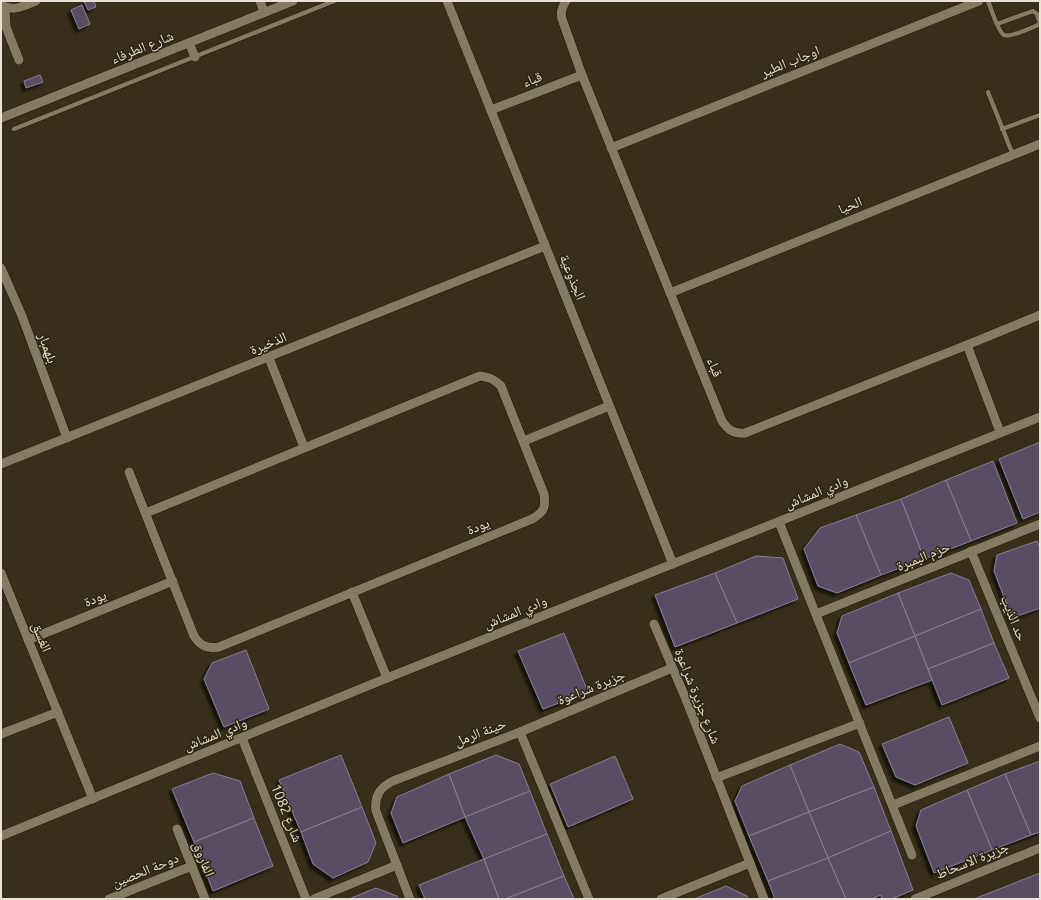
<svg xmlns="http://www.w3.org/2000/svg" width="1041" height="900" viewBox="0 0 1041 900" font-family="Ubuntu,'Noto Naskh Arabic',sans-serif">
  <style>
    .building { fill: #584e65; stroke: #877d95; filter: url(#shadow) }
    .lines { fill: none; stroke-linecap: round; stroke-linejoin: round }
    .lane-casing { stroke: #1e1702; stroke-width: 5.5 }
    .street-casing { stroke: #1e1702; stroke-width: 10 }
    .lane { stroke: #847b62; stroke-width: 4.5 }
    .street { stroke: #847b62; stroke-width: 9 }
    .labels { text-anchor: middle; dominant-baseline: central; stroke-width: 3; stroke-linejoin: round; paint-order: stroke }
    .street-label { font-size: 14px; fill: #e8e3d5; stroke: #2d250f }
  </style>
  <defs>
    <filter id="shadow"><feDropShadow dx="-3.5" dy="3.5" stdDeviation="1" flood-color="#0009"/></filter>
  </defs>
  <rect width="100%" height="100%" fill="#372f19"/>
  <g class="building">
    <path d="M84,1H94L96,7L88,10Z"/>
    <path d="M82,5L90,24L79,29L71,10Z"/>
    <path d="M40,75L43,82L26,88L24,81Z"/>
    <path d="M1040,442V512L1023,519L999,459Z"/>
    <path d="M993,461L1017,523L971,541L946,480Z"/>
    <path d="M946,480L971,541L924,559L901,499Z"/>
    <path d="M901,499L924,559L881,575L856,515Z"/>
    <path d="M856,515L881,575L837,593L818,586L804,549L820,528Z"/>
    <path d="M1037,541L1040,548V608L1012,618L994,571L997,555Z"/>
    <path d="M756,556L783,558L798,599L737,623L715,573Z"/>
    <path d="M715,573L737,623L675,647L655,595Z"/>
    <path d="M951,573L969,580L981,609L915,636L898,593Z"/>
    <path d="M898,593L915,636L849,663L837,633L842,616Z"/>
    <path d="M981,609L994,643L928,669L915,636Z"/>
    <path d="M564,633L588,692L543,709L518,651Z"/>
    <path d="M915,636L932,680L866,705L849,663Z"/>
    <path d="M994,643L1009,678L942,705L928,669Z"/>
    <path d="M246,650L269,709L224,727L204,679L212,663Z"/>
    <path d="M949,717L968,763L915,785L896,777L882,744Z"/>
    <path d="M840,744L859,752L874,787L809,812L790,765Z"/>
    <path d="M341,755L362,807L301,832L279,780Z"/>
    <path d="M496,755L519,764L530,791L465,817L449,774Z"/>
    <path d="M615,756L633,799L568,827L550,784Z"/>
    <path d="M1040,761V832L1031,835L1005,774Z"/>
    <path d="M790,765L809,812L749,836L735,801L742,786Z"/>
    <path d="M213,773L240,781L254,818L194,842L172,789Z"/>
    <path d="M449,774L465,817L403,843L391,813L397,797Z"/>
    <path d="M1005,774L1031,835L992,850L967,790Z"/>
    <path d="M874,787L891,831L828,858L809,812Z"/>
    <path d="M967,790L992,850L934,873L916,826L921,810Z"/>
    <path d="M530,791L547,834L484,859L465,817Z"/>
    <path d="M362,807L376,843L368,862L333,878L313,864L301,832Z"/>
    <path d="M809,812L828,858L768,881L749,836Z"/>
    <path d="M254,818L273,866L213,891L194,842Z"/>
    <path d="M891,831L913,890L892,899H882L881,895L871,899H846L828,858Z"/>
    <path d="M547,834L564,876L505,899H499L484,859Z"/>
    <path d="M828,858L846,899H775L768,881Z"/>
    <path d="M484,859L499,899H425L419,885Z"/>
    <path d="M1040,873V899H974Z"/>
    <path d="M564,876L574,899H505Z"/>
    <path d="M726,886L747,896L748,899H694Z"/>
    <path d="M376,888L397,896L398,899H349Z"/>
  </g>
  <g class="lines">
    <defs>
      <g id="lane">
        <path d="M988,1C991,8 998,32 1004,35C1011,38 1033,27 1040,24"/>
        <path d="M997,24L1033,11L1037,14L1040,23"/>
        <path d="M988,92L1013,155"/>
        <path d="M14,129L334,1"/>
        <path d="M1002,129L1040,115"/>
      </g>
      <g id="street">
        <path d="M260,1L264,12"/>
        <path d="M447,1L673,564"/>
        <path d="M566,1C562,7 560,12 562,19L582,75L722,421C728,430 734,434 745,433L967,345L1040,315"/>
        <path d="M1,5C13,12 24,6 36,1"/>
        <path d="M5,7L6,27L19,60"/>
        <path d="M189,43L195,57"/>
        <path d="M491,110L582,75"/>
        <path d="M1,118L293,1"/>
        <path d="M611,148L979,1"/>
        <path d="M1,268L22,316L67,438"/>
        <path d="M670,293L1040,144"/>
        <path d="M967,345L1000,432"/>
        <path d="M269,358L304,447"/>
        <path d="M524,441L609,406"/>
        <path d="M1,464L545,246"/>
        <path d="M129,472L194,636C200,646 209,649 219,647L532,519C544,512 546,508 544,494L501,386C494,379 489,377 480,376L146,513"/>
        <path d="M779,522L912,855"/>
        <path d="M971,551L1040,718"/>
        <path d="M1,573L93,799"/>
        <path d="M352,592L387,678"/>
        <path d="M816,614L1040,524"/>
        <path d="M654,624L685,697L764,899"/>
        <path d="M28,640L173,581"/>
        <path d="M520,732L589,899"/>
        <path d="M1,734L58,712"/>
        <path d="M242,738L306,899"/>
        <path d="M716,778L860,723"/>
        <path d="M893,805L1040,746"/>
        <path d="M177,829L205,899"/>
        <path d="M1,836L387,678L1040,417"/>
        <path d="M109,899L192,866"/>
        <path d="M314,899L397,865"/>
        <path d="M410,899L376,811C374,796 380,787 393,781L520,732L672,668"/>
        <path d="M661,899L750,863"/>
        <path d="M915,899L1040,848"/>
      </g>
    </defs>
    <use href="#lane" class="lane-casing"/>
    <use href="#street" class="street-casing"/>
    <use href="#lane" class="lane"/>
    <use href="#street" class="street"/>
  </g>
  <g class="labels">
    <g class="street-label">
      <text transform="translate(142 47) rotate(-22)">شارع الطرفاء</text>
      <text transform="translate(790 61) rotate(-22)">اوجاب الطير</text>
      <text transform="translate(532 79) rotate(-21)">قباء</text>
      <text transform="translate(850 205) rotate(-22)">الحيا</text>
      <text transform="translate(573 277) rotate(68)">الجذوعية</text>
      <text transform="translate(268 343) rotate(-22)">الذخيرة</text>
      <text transform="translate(48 348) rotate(70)">بلهمبار</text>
      <text transform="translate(715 367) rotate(68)">قباء</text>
      <text transform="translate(816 492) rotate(-22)">وادي المشاش</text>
      <text transform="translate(478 526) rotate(-22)">يودة</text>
      <text transform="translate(923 556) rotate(-22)">حزم البمبرة</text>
      <text transform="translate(95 598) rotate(-22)">يودة</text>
      <text transform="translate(515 612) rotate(-22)">وادي المشاش</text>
      <text transform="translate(1014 618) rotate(68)">حد الذيب</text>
      <text transform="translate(42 637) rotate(68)">الغسق</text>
      <text transform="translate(591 687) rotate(-22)">جزيرة شراعوة</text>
      <text transform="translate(698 696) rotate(68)">شارع جزيرة شراعوة</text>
      <text transform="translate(480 732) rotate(-21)">حينة الرمل</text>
      <text transform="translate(215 734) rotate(-22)">وادي المشاش</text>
      <text transform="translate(287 813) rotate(68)">شارع 1082</text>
      <text transform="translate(204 859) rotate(68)">الفاروق</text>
      <text transform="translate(972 860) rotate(-22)">جزيرة الاسحاط</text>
      <text transform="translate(145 870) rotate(-22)">دوحة الحصين</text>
    </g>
  </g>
  <rect width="1041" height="900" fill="none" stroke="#e8e3d5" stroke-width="4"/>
</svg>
